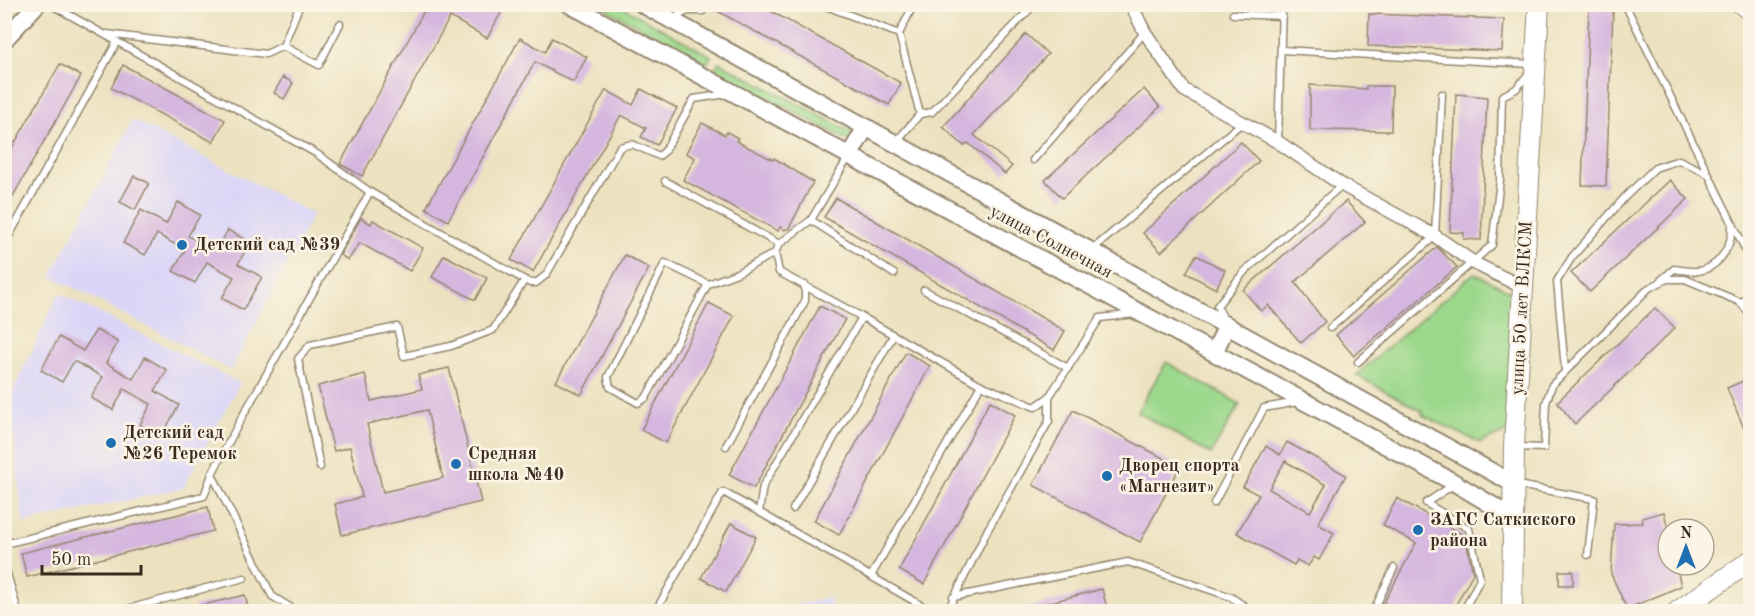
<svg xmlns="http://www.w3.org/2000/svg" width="1755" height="616" viewBox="0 0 1755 616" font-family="'Old Standard TT',serif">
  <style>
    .built { fill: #dbd6f7 }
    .green { fill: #9cd88c; stroke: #6c8155; stroke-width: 1.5 }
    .building { fill: #d5b6df; fill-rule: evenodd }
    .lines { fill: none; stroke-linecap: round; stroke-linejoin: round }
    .lane-casing { stroke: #94866f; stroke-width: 9 }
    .street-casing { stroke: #94866f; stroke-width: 15 }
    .secondary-casing { stroke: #94866f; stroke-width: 20 }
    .primary-casing { stroke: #94866f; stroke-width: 22 }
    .lane { stroke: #fff; stroke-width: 6 }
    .street { stroke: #fff; stroke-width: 12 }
    .secondary { stroke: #fff; stroke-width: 16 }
    .primary { stroke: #fff; stroke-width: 20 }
    .poi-dot { fill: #1f6fb2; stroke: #fcf5e5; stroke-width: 2 }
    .labels { text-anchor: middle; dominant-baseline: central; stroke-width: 5; stroke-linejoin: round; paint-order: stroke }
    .street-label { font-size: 18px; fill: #3b2a1e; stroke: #fcf5e5 }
    .poi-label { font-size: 18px; font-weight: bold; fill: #3b2a1e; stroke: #fcf5e5; text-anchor: start }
  </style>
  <rect width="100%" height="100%" fill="#fcf5e5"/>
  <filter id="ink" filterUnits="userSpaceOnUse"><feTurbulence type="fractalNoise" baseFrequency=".0167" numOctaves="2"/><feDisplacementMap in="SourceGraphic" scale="12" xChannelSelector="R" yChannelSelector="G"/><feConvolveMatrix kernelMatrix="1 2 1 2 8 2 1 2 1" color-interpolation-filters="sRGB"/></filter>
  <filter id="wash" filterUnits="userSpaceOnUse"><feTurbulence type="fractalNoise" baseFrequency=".008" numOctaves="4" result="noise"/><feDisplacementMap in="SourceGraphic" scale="24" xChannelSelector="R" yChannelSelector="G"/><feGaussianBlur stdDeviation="1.35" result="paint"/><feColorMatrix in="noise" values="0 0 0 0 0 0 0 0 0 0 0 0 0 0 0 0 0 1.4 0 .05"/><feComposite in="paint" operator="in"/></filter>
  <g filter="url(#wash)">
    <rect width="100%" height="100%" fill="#ece2c0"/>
    <g class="built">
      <path d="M133,120L313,214L231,370L51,276Z"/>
      <path d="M59,293L240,383L183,488L23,523L10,398Z"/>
      <path d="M829,597L833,611H775Z"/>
    </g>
    <g class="green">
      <path d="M599,5H619L711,56L707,64Z"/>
      <path d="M719,62L855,134L851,142L714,70Z"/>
      <path d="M1474,273L1515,294L1510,430L1480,443L1422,415V411L1356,375Z"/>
      <path d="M1166,362L1240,404L1211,454L1137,412Z"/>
    </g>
    <g id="blocks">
      <g class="building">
        <path d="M428,4H487L501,13L487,38L450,17L362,176L340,164Z"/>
        <path d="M711,4H758L901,83L889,105L710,7Z"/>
        <path d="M1589,8L1613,9L1606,186L1582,185Z"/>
        <path d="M1369,14L1504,19L1502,51L1368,46Z"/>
        <path d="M1026,34L1048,54L974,135L1012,166L1005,174L968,143L964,146L943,127Z"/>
        <path d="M520,38L545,52L552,38L587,57L573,82L535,62L448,221L426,208Z"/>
        <path d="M60,64L81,76L4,212V162Z"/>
        <path d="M123,65L225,120L213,142L111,88Z"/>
        <path d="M283,77L293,83L284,99L274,93Z"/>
        <path d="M1310,85L1366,89V86H1392L1391,131L1310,130Z"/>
        <path d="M641,89L677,108L657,145L641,137L646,128L621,115L533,272L511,260L606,90L633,105Z"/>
        <path d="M1144,89L1160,107L1062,198L1045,180Z"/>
        <path d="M1456,94L1487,97L1481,240L1464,239V233L1450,232Z"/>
        <path d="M702,123L725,135L727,132L738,138L736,141L773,160L774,158L813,182L789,228L785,230L780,227L778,231L683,180L695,158L686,153Z"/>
        <path d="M1241,142L1259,161L1161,252L1143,233Z"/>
        <path d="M134,176L149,183L135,210L120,202Z"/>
        <path d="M1670,180L1688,199L1590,292L1571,273Z"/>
        <path d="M836,198L1065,331L1054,350L824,217Z"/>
        <path d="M1346,201L1365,222L1295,282L1325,322L1301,343L1268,305L1261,311L1243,290Z"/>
        <path d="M178,202L200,215L188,236L216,251L228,230L250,242L238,264L262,277L243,310L222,298L234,277L207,262L195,283L173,271L185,250L157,234L145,255L123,243L141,210L166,224Z"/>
        <path d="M361,218L371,224L373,220L423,248L410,271L360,243L348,260L340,255Z"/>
        <path d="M1437,247L1457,267L1354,356L1336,335Z"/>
        <path d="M444,255L487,278L475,300L432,277Z"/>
        <path d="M625,255L649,268L581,395L556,382Z"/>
        <path d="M1196,255L1225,270L1216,289L1186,273Z"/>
        <path d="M709,303L734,316L666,443L641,430Z"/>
        <path d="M820,306L845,319L754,488L729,475Z"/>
        <path d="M1655,308L1675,328L1575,424L1557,402Z"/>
        <path d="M96,330L118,342L106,363L133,379L145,357L167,370L155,391L179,405L161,437L140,425L151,404L124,389L113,410L91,398L103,377L74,361L62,382L41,370L59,337L83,351Z"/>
        <path d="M906,352L930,366L839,535L814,521Z"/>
        <path d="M449,368L481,502L342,535L335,504L362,497L350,447L334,451L318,386L365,374L371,401L422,389L418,375ZM427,410L443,478L383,492L367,424Z"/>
        <path d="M1750,378V443L1727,388Z"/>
        <path d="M990,401L1015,415L924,584L899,570Z"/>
        <path d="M1073,410L1180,467L1140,542L1033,485Z"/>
        <path d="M1287,442L1346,475L1318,524L1334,533L1319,560L1314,557L1308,566L1297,560L1294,565L1237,533L1259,495L1243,487L1266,446L1280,455ZM1285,461L1326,485L1310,512L1269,489Z"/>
        <path d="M1397,498L1465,536L1473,573L1452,612H1379L1416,543L1383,525Z"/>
        <path d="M208,507L213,531L27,577L21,553Z"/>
        <path d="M1664,512L1668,530V565H1676L1681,586L1627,609L1611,574L1614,524L1643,523L1642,518Z"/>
        <path d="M731,523L756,537L726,592L701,578Z"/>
        <rect x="1559" y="571" width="14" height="14"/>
        <path d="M1102,589L1108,612H1027V608Z"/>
        <path d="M245,595L249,612H195L194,607Z"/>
      </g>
    </g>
  </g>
  <g filter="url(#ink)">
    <use href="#blocks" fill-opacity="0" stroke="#94866f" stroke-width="1.5"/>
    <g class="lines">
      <defs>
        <g id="lane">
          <path d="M50,4L317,154L370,192L530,283H536L546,275L620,147L632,144L659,156L665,151L694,99L727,94"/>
          <path d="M821,4L899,34"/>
          <path d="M1625,4L1750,259"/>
          <path d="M1233,14L1282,16"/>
          <path d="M672,18L688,11H703L706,4"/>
          <path d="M107,34L266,54L283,46L300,4"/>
          <path d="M283,46L319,65L340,24"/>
          <path d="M1281,50L1532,64"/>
          <path d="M920,114L932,112L1030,9"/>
          <path d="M896,142L920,114L899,34L914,4"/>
          <path d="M1278,142L1282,4"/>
          <path d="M848,158L811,220L779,244L775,253L779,272L862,317L763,486L759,512L933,612"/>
          <path d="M1033,160L1145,32"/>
          <path d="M665,181L779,244"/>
          <path d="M811,220L894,274"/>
          <path d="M4,245L117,42"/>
          <path d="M1093,249L1243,122"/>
          <path d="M1661,280L1674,269C1682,270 1695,273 1703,270C1721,265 1733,243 1732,225"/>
          <path d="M708,284L665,263L608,377L610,387L638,403L646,398L708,284L737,273L775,253"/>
          <path d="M924,290L1068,368"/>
          <path d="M1740,302L1750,298"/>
          <path d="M862,317L981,385L1035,407L1049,397L1100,318L1135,314"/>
          <path d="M1225,321L1217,306L1244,272L1342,185"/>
          <path d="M1330,328L1435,236L1442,94"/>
          <path d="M1358,362L1492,245L1500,180L1502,96L1516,89L1530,72"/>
          <path d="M1565,370L1557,281L1572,257L1625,197L1655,168L1679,160L1708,174"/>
          <path d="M726,446L805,301V285"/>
          <path d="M1517,447L1544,448L1546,403L1552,385L1649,288L1667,279H1685L1740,302L1750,314"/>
          <path d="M320,467L298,359L310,345L397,327L404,356L451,346L493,330L524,281"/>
          <path d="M1453,485L1426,503L1469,529L1480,579L1463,612"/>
          <path d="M1517,485L1594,499L1588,555"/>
          <path d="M1214,503L1264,408L1297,402"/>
          <path d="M793,509L893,336"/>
          <path d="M4,544L204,496L212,474"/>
          <path d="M4,563L18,612"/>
          <path d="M871,576L981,385"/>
          <path d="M953,597L1128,562L1231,597L1253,612"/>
          <path d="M116,612L244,578"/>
          <path d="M298,612L272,596L212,474L241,419L370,192"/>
          <path d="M655,612L723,492L759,512"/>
          <path d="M947,612L987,531L1049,421V397"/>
          <path d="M1373,612L1394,568"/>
        </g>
        <path id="street" d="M1131,4L1144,31L1184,90L1278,142L1342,185L1435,236L1474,263L1524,288"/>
        <g id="secondary">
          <path d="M569,4L1455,483L1512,517"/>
          <path d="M642,4L1514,484"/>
          <path d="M4,40L37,4"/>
          <path d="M849,156L866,127"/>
          <path d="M1214,353L1227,325"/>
        </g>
        <g id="primary">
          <path d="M1742,4L1750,11"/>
          <path d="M1512,612L1514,446L1539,4"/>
          <path d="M1677,612L1750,561"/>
        </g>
      </defs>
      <use href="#lane" class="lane-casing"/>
      <use href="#street" class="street-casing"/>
      <use href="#secondary" class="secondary-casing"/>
      <use href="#primary" class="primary-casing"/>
      <use href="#lane" class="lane"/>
      <use href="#street" class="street"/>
      <use href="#secondary" class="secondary"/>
      <use href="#primary" class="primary"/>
    </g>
  </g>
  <g class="poi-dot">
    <circle cx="182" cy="245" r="6"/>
    <circle cx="111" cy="443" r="6"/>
    <circle cx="456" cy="464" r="6"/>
    <circle cx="1107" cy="476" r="6"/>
    <circle cx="1418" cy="530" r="6"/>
  </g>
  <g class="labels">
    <g class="street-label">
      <text transform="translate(1051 242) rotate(28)">улица Солнечная</text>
      <text transform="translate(1522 308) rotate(-87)">улица 50 лет ВЛКСМ</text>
    </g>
    <g class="poi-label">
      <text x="194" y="245">Детский сад №39</text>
      <text x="123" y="433">Детский сад<tspan x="123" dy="21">№26 Теремок</tspan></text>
      <text x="468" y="454">Средняя<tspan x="468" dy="21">школа №40</tspan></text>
      <text x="1119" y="466">Дворец спорта<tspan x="1119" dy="21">«Магнезит»</tspan></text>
      <text x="1430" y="520">ЗАГС Саткиского<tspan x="1430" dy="21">района</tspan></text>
    </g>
  </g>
  <rect width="1755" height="616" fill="none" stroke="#fcf5e5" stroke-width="24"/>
  <g transform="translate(1686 547)"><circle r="28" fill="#fcf5e5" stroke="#afa495" stroke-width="1.5"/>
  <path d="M0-4.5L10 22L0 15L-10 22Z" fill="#1f6fb2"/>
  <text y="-9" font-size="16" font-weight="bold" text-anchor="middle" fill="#3b2a1e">N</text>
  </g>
  <path d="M42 565v9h99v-9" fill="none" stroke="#3b2a1e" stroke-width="3"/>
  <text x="51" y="565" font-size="18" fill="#3b2a1e" stroke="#fcf5e5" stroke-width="4.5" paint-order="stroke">50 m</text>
</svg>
